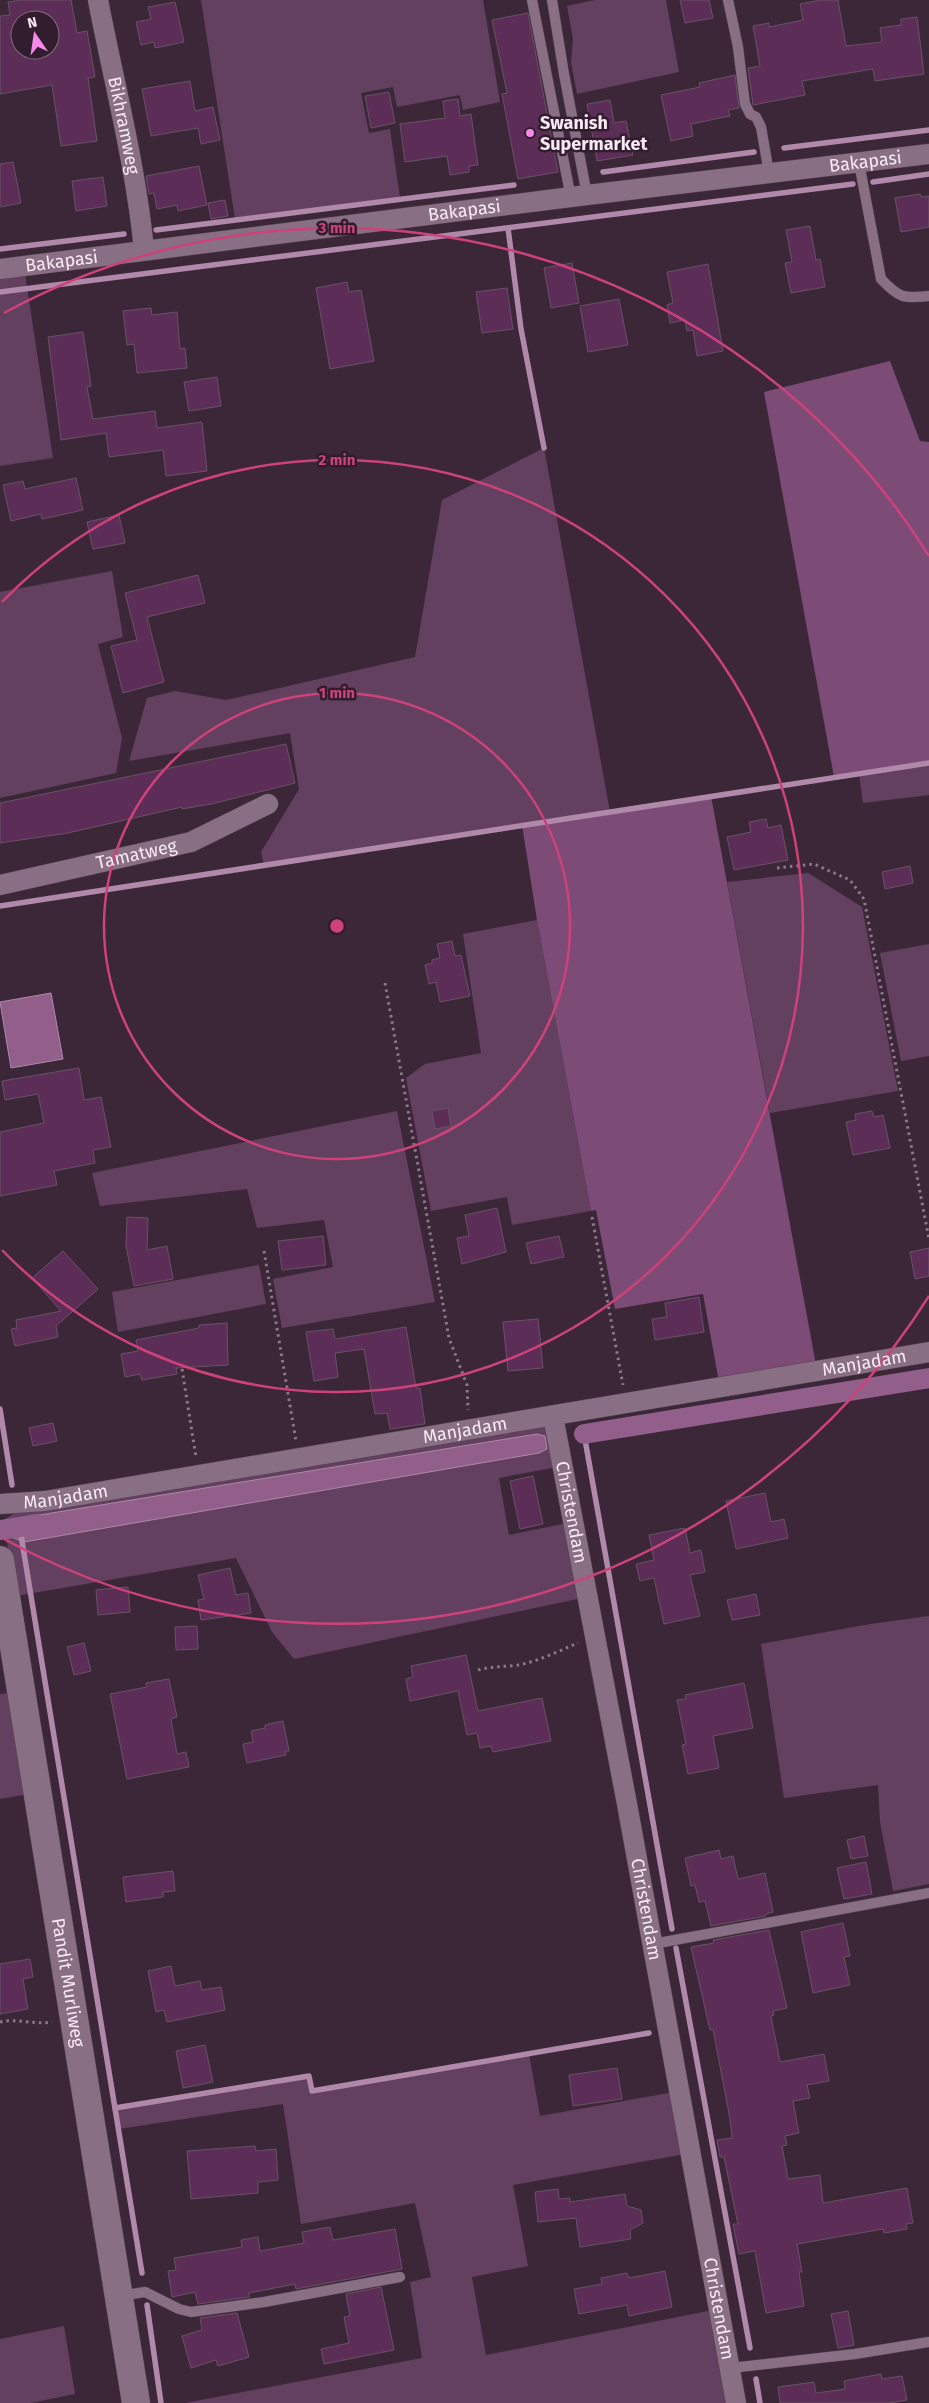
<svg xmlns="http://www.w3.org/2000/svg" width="929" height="2403" viewBox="0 0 929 2403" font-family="'Fira Sans',sans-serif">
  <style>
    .green { fill: #644060; fill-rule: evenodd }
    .forest { fill: #7c4c77 }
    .water { fill: #915f8a; stroke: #b088aa }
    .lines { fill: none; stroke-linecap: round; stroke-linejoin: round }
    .stream { stroke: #b088aa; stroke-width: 5.5 }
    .canal { stroke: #915f8a; stroke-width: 20 }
    .building { fill: #5c2e57; stroke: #695166; fill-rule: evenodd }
    .lane-casing { stroke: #564353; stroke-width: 11 }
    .street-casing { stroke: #564353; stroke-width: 21 }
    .secondary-casing { stroke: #564353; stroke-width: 29 }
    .path { stroke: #8b7888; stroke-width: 3; stroke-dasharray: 2.5 4; stroke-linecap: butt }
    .lane { stroke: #886f84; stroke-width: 10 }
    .street { stroke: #886f84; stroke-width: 20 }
    .secondary { stroke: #886f84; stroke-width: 28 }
    .ring { fill: none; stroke: #cd427a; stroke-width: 2.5 }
    .poi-dot { fill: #f788eb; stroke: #321d2f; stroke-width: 2 }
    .labels { text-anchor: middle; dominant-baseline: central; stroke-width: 5; stroke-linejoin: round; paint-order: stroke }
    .poi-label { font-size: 18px; font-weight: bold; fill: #f8e9f5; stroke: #321d2f; text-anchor: start }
    .street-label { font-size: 18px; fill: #f8e9f5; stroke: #321d2f }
    .centre { fill: #cd427a; stroke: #321d2f; stroke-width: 2.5 }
    .ring-label { font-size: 15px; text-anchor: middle; font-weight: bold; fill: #cd427a; stroke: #321d2f; stroke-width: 5; stroke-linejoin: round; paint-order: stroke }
  </style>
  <rect width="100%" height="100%" fill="#3c2739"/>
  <g class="green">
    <path d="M201,0H483L500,102L463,110L460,95L397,107L393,87L361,93L369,133L390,129L400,198L235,219Z"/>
    <path d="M595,0H666L679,72L577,94L571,63L573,39L567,6Z"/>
    <path d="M25,274L53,458L0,466V278Z"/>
    <path d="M544,448L610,812L264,865L261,852L299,789L290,733L129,761L147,698L175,691L226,700L415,657L442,500Z"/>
    <path d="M112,571L123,637L98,644L122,738L116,773L0,798V592Z"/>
    <path d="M929,763V795L863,803L859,774Z"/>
    <path d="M808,873L862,907L898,1091L770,1113L727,882Z"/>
    <path d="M537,920L591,1211L512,1225L507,1197L431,1211L406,1078L425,1064L481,1053L463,934Z"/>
    <path d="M929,944V1056L901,1061L880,953Z"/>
    <path d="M397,1111L435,1302L282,1328L273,1279L333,1267L324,1220L257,1228L247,1189L100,1206L92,1173Z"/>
    <path d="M259,1265L266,1304L118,1332L112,1292Z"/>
    <path d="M540,1425L545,1427L557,1467L499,1478L509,1535L567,1523L582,1598L294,1659L272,1632L236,1558L16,1596L4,1525L5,1519L18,1511ZM547,1449L539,1453L24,1542Z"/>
    <path d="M929,1616V1884L893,1891L880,1822L878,1785L784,1798L761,1644L870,1624Z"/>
    <path d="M11,1693L28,1794L0,1799V1694Z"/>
    <path d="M529,2054L540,2116L674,2092L685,2154L513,2185L528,2266L472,2277L486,2355L713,2310L731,2403H185L422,2358L410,2282L431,2277L415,2203L301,2224L283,2104L119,2129L115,2108L309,2076L312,2090Z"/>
    <path d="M64,2326L75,2394L31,2403H0V2339Z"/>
  </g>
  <g class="forest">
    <path d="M890,361L920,441L929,442V763L834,777L764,392Z"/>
    <path d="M711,796L816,1365L719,1382L703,1294L615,1309L596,1210L591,1211L537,920L522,825Z"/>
  </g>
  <g class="water">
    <path d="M51,993L63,1059L11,1068L0,1002Z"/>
    <path d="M537,1434L545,1436L547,1449L539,1453L24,1542L12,1537L10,1522L21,1518Z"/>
  </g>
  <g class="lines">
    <g class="stream">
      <path d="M784,148L929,130"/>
      <path d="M603,172L754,152"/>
      <path d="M873,182L929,174"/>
      <path d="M508,228L521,329L544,448"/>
      <path d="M156,230L514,185"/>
      <path d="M0,249L124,234"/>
      <path d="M0,292L853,184"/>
      <path d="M0,906L929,763"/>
      <path d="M0,1409L12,1485"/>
      <path d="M584,1434L672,1929"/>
      <path d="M21,1535L142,2273"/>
      <path d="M676,1948L750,2348"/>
      <path d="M115,2108L309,2076L312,2091L649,2033"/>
      <path d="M147,2305L161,2403"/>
      <path d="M756,2379L760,2403"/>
    </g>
    <g class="canal">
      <path d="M584,1434L929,1378"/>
      <path d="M0,1530L38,1524"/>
    </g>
  </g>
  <g class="building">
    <path d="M21,0H71L77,33L87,31L95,77L88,78L97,141L61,146L52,85L0,94V16L10,15L8,2ZM20,20H50V50H20Z"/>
    <path d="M680,0H709L713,18L685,23Z"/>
    <path d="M821,0H838L846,46L882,42L880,28L901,25V19L917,17L924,74L875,81L873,69L802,81L805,95L753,105L748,68L760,66L753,26L769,23V27L803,20L800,4Z"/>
    <path d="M175,2L184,42L155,48L154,42L141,45L136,22L151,19L148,7Z"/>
    <path d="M528,13L558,172L518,179L502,94L507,93L492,20Z"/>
    <path d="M735,75L739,108L728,110L730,116L691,124L693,136L671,141L661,95L700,87L699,83Z"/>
    <path d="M190,81L195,111L213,107L220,140L201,144L198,128L151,136L142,89Z"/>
    <path d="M389,92L395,123L371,128L365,96Z"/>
    <path d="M458,99L460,116L471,114L478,165L469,166V172L450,175L447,156L405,162L400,124L445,118L443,101Z"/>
    <path d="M610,100L614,123L626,121L633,155L597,161L587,104Z"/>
    <path d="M13,162L21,203L0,207V164Z"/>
    <path d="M199,166L207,205L178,211L177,205L157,209L154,193L149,194L146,176Z"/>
    <path d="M103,177L107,206L76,211L72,181Z"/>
    <path d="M920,194L921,197L929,196V227L901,232L895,198Z"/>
    <path d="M225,200L228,216L211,219L208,203Z"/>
    <path d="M810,226L816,260L820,259L825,287L791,293L785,263L792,262L786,230Z"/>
    <path d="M572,263L579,303L551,308L544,268Z"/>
    <path d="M708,264L723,351L697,356L693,330L687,331L685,320L670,323L667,305L673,303L667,272Z"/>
    <path d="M347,282L349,292L361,290L374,361L330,369L316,288Z"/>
    <path d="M507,288L513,329L482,333L476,292Z"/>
    <path d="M619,299L628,345L588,352L580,306Z"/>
    <path d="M151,308L152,315L177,312L180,349L185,348L187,368L137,373L134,344L127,345L123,311Z"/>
    <path d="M83,332L91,386L87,387L93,419L155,411L157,428L202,422L207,471L166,476L163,450L109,457L106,433L61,440L48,337Z"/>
    <path d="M217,377L221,406L189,411L184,382Z"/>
    <path d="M76,478L83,510L42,519L41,514L11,521L3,485L23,481L25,489Z"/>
    <path d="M119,515L125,543L93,549L87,522Z"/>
    <path d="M198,575L205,603L147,617L164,682L123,693L111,646L137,640L125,593Z"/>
    <path d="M286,744L295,783L211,804L182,809V807L68,833L0,843V803Z"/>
    <path d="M766,819L768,828L781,825L788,860L734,870L727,837L751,832L749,822Z"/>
    <path d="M910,866L913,883L885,889L882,872Z"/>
    <path d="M452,941L455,956L461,955L470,996L440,1002L436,982L429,984L425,965L432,963V960L440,958L437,944Z"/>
    <path d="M79,1068L84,1100L101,1097L111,1147L93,1150L95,1163L54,1171L57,1185L0,1196V1132L44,1123L38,1094L5,1100L2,1081Z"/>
    <path d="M448,1108L451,1126L435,1129L432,1111Z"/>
    <path d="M872,1111L874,1117L883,1115L890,1148L853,1155L846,1122L856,1120L855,1114Z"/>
    <path d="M497,1208L506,1252L462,1264L457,1238L469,1236L465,1215Z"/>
    <path d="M127,1217L148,1218L147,1250L167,1246L173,1279L134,1286L126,1246Z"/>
    <path d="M323,1236L326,1265L282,1270L278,1241Z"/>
    <path d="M559,1236L564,1257L531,1264L526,1243Z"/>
    <path d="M929,1248V1276L915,1279L910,1252Z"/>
    <path d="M63,1251L98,1289L56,1326L58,1337L15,1346L11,1329L17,1328L16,1320L61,1311L32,1278Z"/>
    <path d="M699,1297L704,1332L655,1340L652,1319L667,1317L665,1303Z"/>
    <path d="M538,1319L543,1368L508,1371L503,1322Z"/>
    <path d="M227,1323L228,1365L176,1368L177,1374L142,1380L140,1374L125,1377L121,1354L138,1351L136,1340L199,1328V1325Z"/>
    <path d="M406,1327L416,1388H420L425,1424L390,1429L387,1413L375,1414L364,1349L335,1353L338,1377L314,1381L306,1332L333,1329L335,1339Z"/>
    <path d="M53,1423L57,1441L33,1446L29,1428Z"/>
    <path d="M533,1476L543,1524L520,1529L510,1481Z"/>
    <path d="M765,1493L771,1522L784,1519L788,1538L736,1549L726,1501Z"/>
    <path d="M685,1528L690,1553L701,1550L705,1572L690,1575L700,1616L664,1624L654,1578L640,1581L636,1564L654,1560L649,1535Z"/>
    <path d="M230,1568L236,1595L248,1593L251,1613L201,1620L198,1600L204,1599L198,1575Z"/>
    <path d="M128,1587L130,1612L98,1615L96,1590Z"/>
    <path d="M756,1594L760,1615L732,1620L727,1600Z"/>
    <path d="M197,1626L198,1649L176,1650L175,1627Z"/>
    <path d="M84,1643L91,1671L74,1675L67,1647Z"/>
    <path d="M466,1655L478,1711L542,1698L551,1741L493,1752L491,1746L480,1748L477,1733L467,1735L458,1691L410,1701L406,1679L413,1677L411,1666Z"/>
    <path d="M169,1679L177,1717L171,1719L177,1754L186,1752L189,1767L127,1779L110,1694L147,1687L146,1683Z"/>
    <path d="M744,1683L753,1728L713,1736L719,1768L688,1774L682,1745L686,1744L677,1700L686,1699L685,1695Z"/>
    <path d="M283,1721L289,1751H285L286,1755L247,1763L243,1744L253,1742L251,1731L265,1728V1725Z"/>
    <path d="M864,1836L868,1856L851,1859L847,1840Z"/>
    <path d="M719,1850L721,1859L733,1856L738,1879L765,1873L773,1912L766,1914V1916L711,1926L705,1901L699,1902L695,1885L691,1886L685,1858Z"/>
    <path d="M866,1862L872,1894L844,1899L837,1868Z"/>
    <path d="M173,1871L175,1891L163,1892V1897L126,1902L123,1877Z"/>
    <path d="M843,1923L850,1956L844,1957L850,1985L813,1993L801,1932Z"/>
    <path d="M769,1930L787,2008L773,2011L774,2015L771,2016L780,2062L824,2054L829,2081L807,2085L810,2098L793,2101L799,2133L785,2136L787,2145L782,2146L788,2179L820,2175L823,2203L907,2188L913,2223L906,2224L907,2229L884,2233L883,2229L797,2244L802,2272H799L804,2306L766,2313L755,2251L739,2254L733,2224H738L724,2157H720L717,2140L732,2138L730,2119L713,2029L710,2030L691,1947L714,1943L713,1940Z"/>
    <path d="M30,1959L33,1977L23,1979L28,2009L0,2014V1964Z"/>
    <path d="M171,1966L175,1986L200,1981L202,1990L221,1987L225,2010L167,2022L164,2010L156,2012L148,1971Z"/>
    <path d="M205,2045L213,2082L183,2088L176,2051Z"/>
    <path d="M617,2068L622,2099L573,2106L569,2075Z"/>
    <path d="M255,2146L256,2151L276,2149L278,2180L258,2182V2193L191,2199L187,2151Z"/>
    <path d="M558,2189L559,2199L570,2198V2202L625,2194L627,2206L641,2210L643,2223L630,2230L631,2239L580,2247L576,2218L538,2222L535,2192Z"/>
    <path d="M330,2227L333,2240L395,2229L402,2269L296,2289L295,2284L249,2293V2297L198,2304L195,2292L172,2297L168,2271L176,2270L174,2258L242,2247L241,2240L258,2237L260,2251L304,2243L302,2232Z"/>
    <path d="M665,2271L672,2307L629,2316L627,2305L579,2314L574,2289L602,2284L601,2278L627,2273L629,2278Z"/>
    <path d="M381,2287L394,2350L324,2364L321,2349L349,2343L344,2317L350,2316L346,2294Z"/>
    <path d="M848,2311L854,2345L838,2348L831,2314Z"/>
    <path d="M237,2313L249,2357L218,2366L216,2360L191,2368L182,2336L202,2330L200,2318Z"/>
    <path d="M881,2374L882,2379L902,2376L907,2400L889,2403H780L778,2387L814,2382L816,2393L845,2389L844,2381Z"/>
  </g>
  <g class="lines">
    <defs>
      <g id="lane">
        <path d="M532,0L571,198"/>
        <path d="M552,0L564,74L587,195"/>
        <path d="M728,0L738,47L745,104L750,114L756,117L761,127L769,173"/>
        <path d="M859,163L881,279C899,298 904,299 929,296"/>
        <path d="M653,1944L929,1893"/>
        <path d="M120,2296L145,2292L179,2309L191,2312L264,2302L400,2277"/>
        <path d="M730,2368L855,2354L929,2342"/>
      </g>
      <g id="street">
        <path id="s1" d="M98,0C114,83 136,166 144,250"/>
        <path id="s2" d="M0,269L587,195L929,154"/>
        <path id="s3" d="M0,885L191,842L268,804"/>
        <path id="s4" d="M553,1416L627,1804L736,2403"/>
        <path id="s5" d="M0,1504L45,1501L929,1352"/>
      </g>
      <g id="secondary">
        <path id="s6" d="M0,1560L136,2403"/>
      </g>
    </defs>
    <use href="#lane" class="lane-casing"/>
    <use href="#street" class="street-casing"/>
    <use href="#secondary" class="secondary-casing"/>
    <g class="path">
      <path d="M777,868L814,864L850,880L864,899L929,1239"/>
      <path d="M385,983L449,1338L467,1385L468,1410"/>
      <path d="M592,1217L623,1385"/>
      <path d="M264,1251L296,1441"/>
      <path d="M182,1369L196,1457"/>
      <path d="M478,1670C492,1666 504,1667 518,1665C539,1661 559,1651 578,1643"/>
      <path d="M0,2022C17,2018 34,2025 52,2022"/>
    </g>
    <use href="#lane" class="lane"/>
    <use href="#street" class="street"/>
    <use href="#secondary" class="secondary"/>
  </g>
  <g class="ring">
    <circle cx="337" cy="926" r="233"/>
    <path d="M2 602A466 466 0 1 1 2 1250"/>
    <path d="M929 1296A698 698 0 0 1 4 1539M4 313A698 698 0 0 1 929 556"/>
  </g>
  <circle class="poi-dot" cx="530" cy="133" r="5"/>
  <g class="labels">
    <g class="poi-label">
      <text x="540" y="123">Swanish<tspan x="540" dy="21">Supermarket</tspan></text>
    </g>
    <g class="street-label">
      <text stroke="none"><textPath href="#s1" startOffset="128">Bikhramweg</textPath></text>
      <text stroke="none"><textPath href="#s2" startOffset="872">Bakapasi</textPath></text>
      <text stroke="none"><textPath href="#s2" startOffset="468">Bakapasi</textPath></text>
      <text stroke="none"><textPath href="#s2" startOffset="62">Bakapasi</textPath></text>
      <text stroke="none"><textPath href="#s3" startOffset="140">Tamatweg</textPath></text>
      <text stroke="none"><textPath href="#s5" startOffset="876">Manjadam</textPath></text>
      <text stroke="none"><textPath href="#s5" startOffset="471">Manjadam</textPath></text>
      <text stroke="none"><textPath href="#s5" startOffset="66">Manjadam</textPath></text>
      <text stroke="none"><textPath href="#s4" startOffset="98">Christendam</textPath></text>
      <text stroke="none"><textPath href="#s4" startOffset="502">Christendam</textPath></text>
      <text stroke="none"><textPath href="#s6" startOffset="428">Pandit Murliweg</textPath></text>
      <text stroke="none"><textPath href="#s4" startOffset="908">Christendam</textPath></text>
    </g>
  </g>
  <circle cx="337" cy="926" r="8" class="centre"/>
  <g class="ring-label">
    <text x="337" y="233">3 min</text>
    <text x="337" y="465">2 min</text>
    <text x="337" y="698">1 min</text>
  </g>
  <g transform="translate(35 35) rotate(347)"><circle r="24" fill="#321d2f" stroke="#816f7e"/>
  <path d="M0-4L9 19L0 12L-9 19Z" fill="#f788eb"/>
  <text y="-8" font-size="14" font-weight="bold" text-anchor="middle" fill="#f8e9f5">N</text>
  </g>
</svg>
